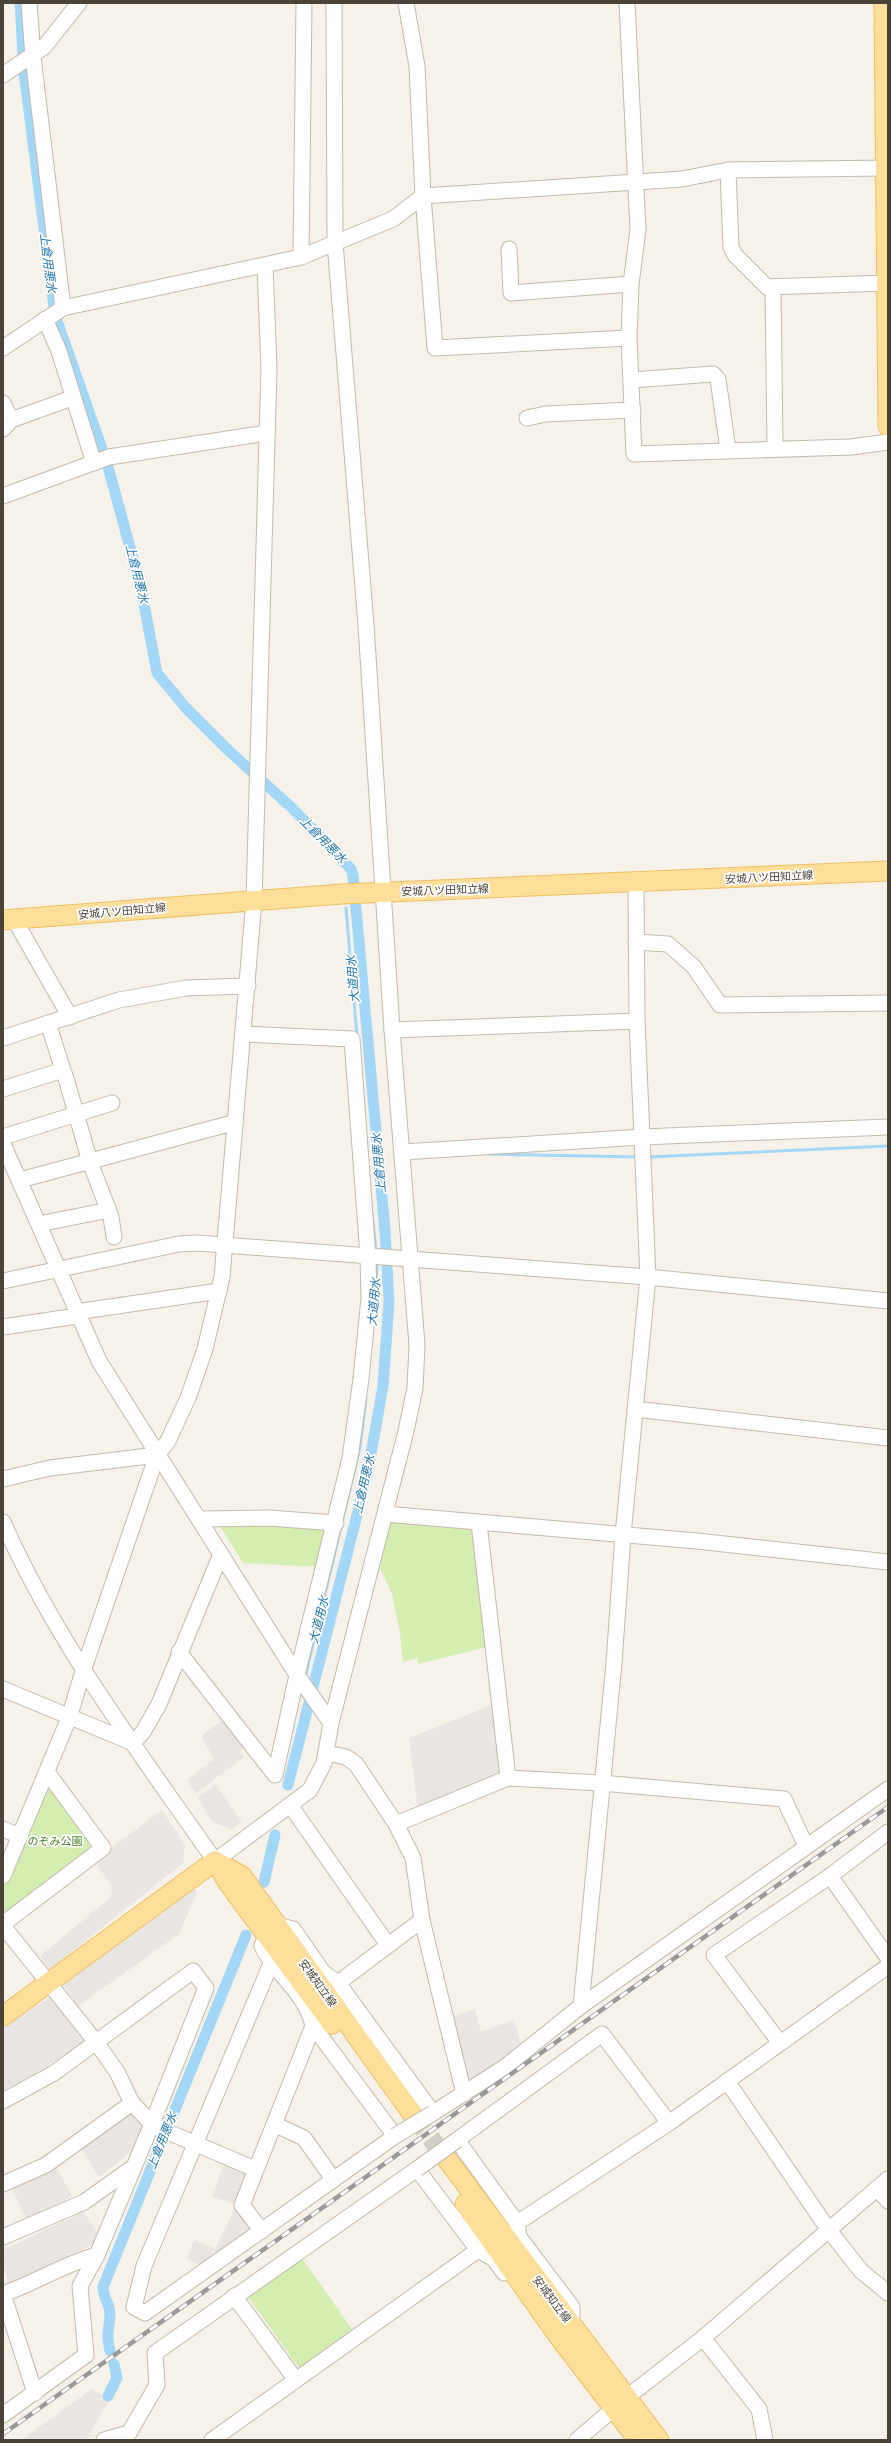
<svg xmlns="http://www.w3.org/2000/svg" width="891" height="2443" viewBox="0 0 891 2443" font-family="'Public Sans','Noto Sans JP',sans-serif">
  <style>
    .green { fill: #d4edb0 }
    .parking { fill: #e8e5e2 }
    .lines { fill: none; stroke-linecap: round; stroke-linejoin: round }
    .stream { stroke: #a2d7f7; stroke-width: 3 }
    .canal { stroke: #a2d7f7; stroke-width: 11 }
    .major-tunnel { stroke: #d4cfc6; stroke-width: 19; stroke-dasharray: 19 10; stroke-linecap: butt }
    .minor-casing { stroke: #c3baab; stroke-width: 17 }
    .major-casing { stroke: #efbf5f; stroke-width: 21 }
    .minor { stroke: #fff; stroke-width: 15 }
    .major { stroke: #ffdf9a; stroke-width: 19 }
    .rail-casing { stroke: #999; stroke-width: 4.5 }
    .rail { stroke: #fff; stroke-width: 3; stroke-dasharray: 9; stroke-linecap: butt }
    .minor-bridge-casing { stroke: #c3baab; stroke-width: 17; stroke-linecap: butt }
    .minor-bridge { stroke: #fff; stroke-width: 15 }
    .labels { text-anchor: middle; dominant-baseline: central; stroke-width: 3.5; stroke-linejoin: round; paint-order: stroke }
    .street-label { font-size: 11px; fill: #4b4337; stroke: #fff }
    .park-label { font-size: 11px; fill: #4b8423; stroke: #fff }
    .water-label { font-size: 12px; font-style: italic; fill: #2379b0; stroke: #fff }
  </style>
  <rect width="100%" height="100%" fill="#f6f2ea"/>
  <g class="green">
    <path d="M390,1520L474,1528L488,1647L418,1664L417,1658L403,1662L400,1633L392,1594L380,1568Z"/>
    <path d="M217,1521L325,1529L318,1567L243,1563Z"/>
    <path d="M46,1783L96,1843L95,1851L3,1915V1885Z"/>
    <path d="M301,2257L352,2329L300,2369L248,2297Z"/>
  </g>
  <g class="parking">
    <path d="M495,1704L503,1772L418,1809L409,1738Z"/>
    <path d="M228,1716L247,1745L240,1750L244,1757L196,1793L187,1780L214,1759L201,1736Z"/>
    <path d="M215,1784L242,1822L232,1829L212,1822L198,1798Z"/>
    <path d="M162,1810L185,1845L183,1863L50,1969L40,1956L111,1897L112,1886L94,1861Z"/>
    <path d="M192,1887L197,1892L179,1934L78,2006L63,1984Z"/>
    <path d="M54,1995L87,2041L18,2084L3,2090V2026Z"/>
    <path d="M475,2009L481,2032L514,2020L522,2047L498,2067L467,2080L453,2016Z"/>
    <path d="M134,2109L146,2123L136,2148L99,2177L81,2148Z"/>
    <path d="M225,2162L247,2173L234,2204L212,2196Z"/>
    <path d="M56,2167L72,2196L26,2221L12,2187Z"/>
    <path d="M235,2208L253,2232L205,2268L187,2259L194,2240L215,2249Z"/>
    <path d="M83,2212L99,2234L94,2244L8,2284L3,2264V2250Z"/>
    <path d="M92,2389L110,2399L86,2440H21Z"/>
  </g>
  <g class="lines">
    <g class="stream">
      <path d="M346,908L357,1036"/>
      <path d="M488,1154L638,1157"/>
      <path d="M648,1157L888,1146"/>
      <path d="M372,1213L376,1251"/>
      <path d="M376,1293L377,1261"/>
      <path d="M305,1678L360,1447L366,1398"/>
    </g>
    <g class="canal">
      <path d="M20,3L24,72L55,315L107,463L141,588L157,673L186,708L228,750L292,808L351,869L353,875L385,1231L389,1302L383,1386L367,1476L288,1785"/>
      <path d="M264,1882L275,1835"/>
      <path d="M110,2351C106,2335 109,2330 110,2314C110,2305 103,2297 103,2287L246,1935"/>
      <path d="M108,2396L117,2378L114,2364"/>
    </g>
    <path class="major-tunnel" d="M413,2115L446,2158"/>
    <defs>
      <g id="minor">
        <path d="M29,3L33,57L63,308"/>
        <path d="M406,3L417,66L423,196L435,348L629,338"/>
        <path d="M627,3L638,230L631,284L629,338L634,454L851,447L888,442"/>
        <path d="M3,75L44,47L79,3"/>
        <path d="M728,170L731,247L735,255L767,287L888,283"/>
        <path d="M509,249L511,293L631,284"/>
        <path d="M301,257L304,3"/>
        <path d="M773,287L775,449"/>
        <path d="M45,319L59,351L94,463"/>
        <path d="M3,348L63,308L301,257L393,219L423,196L682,179L728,170L888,168"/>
        <path d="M631,380L713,374L718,379L728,450"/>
        <path d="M3,403L11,420L3,429"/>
        <path d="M527,418L546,414L633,410"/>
        <path d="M11,420L72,398"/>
        <path d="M3,496L109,457L267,433"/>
        <path d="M14,919L70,1017"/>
        <path d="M636,942L668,944L694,967L720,1005L888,1003"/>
        <path d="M392,1030L637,1021"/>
        <path d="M3,1038L119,1000L186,988L248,986"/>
        <path d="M61,1070L65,1075L90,1162L111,1217L114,1237"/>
        <path d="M3,1089L63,1070L48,1023"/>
        <path d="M3,1137L112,1103"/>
        <path d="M3,1144L99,1361L297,1675L331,1723"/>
        <path d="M403,1152L642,1137L888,1127"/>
        <path d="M20,1180L236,1122"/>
        <path d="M39,1224L109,1210"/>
        <path d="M3,1281L179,1244L197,1243L648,1277L888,1301"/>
        <path d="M76,1312L219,1291"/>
        <path d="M3,1327L77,1316"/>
        <path d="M635,1409L888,1438"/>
        <path d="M3,1479L50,1468L157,1455"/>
        <path d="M385,1514L697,1541L888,1562"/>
        <path d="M200,1519L269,1518L336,1523"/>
        <path d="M3,1522C57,1644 139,1752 215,1861L310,1790L324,1763L331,1723L406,1431L415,1388L417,1345L392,1030L366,625L335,243L334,3"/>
        <path d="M479,1523L508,1778"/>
        <path d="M179,1652L275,1775L297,1675L350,1458L361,1379L369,1298L368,1256L352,1039L244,1034"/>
        <path d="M3,1689L133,1743L143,1732L159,1704L221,1554"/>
        <path d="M326,1753L346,1757L356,1764L396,1824L413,1858L422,1920L464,2094"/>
        <path d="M290,1805L388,1945"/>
        <path d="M396,1824L508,1778L601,1783L784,1799L806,1846"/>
        <path d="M3,1829L20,1836"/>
        <path d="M3,1876L69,1718L84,1668L157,1455L168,1441L188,1398L205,1349L222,1277L254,900L269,369L265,265"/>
        <path d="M830,1876L888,1958"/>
        <path d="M3,1924L103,1848L47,1772"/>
        <path d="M277,1925L293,1929L323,1972L338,1983L433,2113L505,2067L581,2006L888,1789"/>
        <path d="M3,1926L96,2042L117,2072L132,2103L154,2126L255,2169"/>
        <path d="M266,1936L262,1946C265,1954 270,1958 274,1965C289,1984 308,2002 313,2026L395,2136L145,2313L134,2307L144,2266L272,1961"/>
        <path d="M338,1983L422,1920"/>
        <path d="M581,2006L614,1663L623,1535L648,1277L637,1021L636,883"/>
        <path d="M780,2043L714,1955L830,1876L888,1832"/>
        <path d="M727,2081L828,2229L861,2271L888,2293"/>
        <path d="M3,2101L54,2073L193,1971L206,1988L152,2124L97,2255L80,2286L86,2355L3,2415"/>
        <path d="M274,2124L304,2138L333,2179"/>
        <path d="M3,2184L46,2165L132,2103"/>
        <path d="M877,2188L888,2201"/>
        <path d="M517,2223L669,2123L888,1966"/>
        <path d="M262,2231L242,2205L313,2026"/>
        <path d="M3,2237L84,2202L132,2168"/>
        <path d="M3,2294L35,2393"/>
        <path d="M3,2294C35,2283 64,2264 97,2255"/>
        <path d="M234,2296L296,2380"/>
        <path d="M572,2327V2307L519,2237L517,2223L457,2140L602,2034L669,2123"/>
        <path d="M703,2338L759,2409L765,2440"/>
        <path d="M104,2440L129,2433L157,2385L155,2353L417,2169L478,2250L494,2259L504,2273"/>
        <path d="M212,2440L478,2250"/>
        <path d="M577,2440L626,2398L703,2338L888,2179"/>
      </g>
      <g id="major">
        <path d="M884,3L888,426"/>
        <path d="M3,920L342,894L888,871"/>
        <path d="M215,1861L242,1876L413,2115"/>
        <path d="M215,1861L229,1884L332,2024"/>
        <path d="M3,2016L215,1861"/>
        <path d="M446,2158L659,2440"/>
        <path d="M465,2204L559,2337L638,2440"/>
      </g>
    </defs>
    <use href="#minor" class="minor-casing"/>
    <use href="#major" class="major-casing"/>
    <use href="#minor" class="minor"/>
    <use href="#major" class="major"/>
    <defs>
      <path id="rail" d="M3,2434L888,1807"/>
    </defs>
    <use href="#rail" class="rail-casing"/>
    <use href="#rail" class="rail"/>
    <defs>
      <g id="minor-bridge">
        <path d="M395,2136L433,2113"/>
        <path d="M417,2169L457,2140"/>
      </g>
    </defs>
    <use href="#minor-bridge" class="minor-bridge-casing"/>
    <use href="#minor-bridge" class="minor-bridge"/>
  </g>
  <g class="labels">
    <g class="street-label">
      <text transform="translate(769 877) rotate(-3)">安城八ツ田知立線</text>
      <text transform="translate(445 890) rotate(-2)">安城八ツ田知立線</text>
      <text transform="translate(122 911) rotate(-5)">安城八ツ田知立線</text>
      <text transform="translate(318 1983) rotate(54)">安城知立線</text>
      <text transform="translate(552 2299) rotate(53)">安城知立線</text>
    </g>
    <g class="park-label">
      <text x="55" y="1841">のぞみ公園</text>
    </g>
    <g class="water-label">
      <text transform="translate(48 263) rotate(83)">上倉用悪水</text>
      <text transform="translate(137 574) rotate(76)">上倉用悪水</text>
      <text transform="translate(323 840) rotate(45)">上倉用悪水</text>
      <text transform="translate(353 979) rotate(-95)">大道用水</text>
      <text transform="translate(379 1163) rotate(-95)">上倉用悪水</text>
      <text transform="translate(374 1302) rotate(-85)">大道用水</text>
      <text transform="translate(364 1484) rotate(-77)">上倉用悪水</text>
      <text transform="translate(319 1620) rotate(-76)">大道用水</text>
      <text transform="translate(162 2141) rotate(-68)">上倉用悪水</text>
    </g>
  </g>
  <rect width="891" height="2443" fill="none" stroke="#4b4337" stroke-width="8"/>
</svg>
